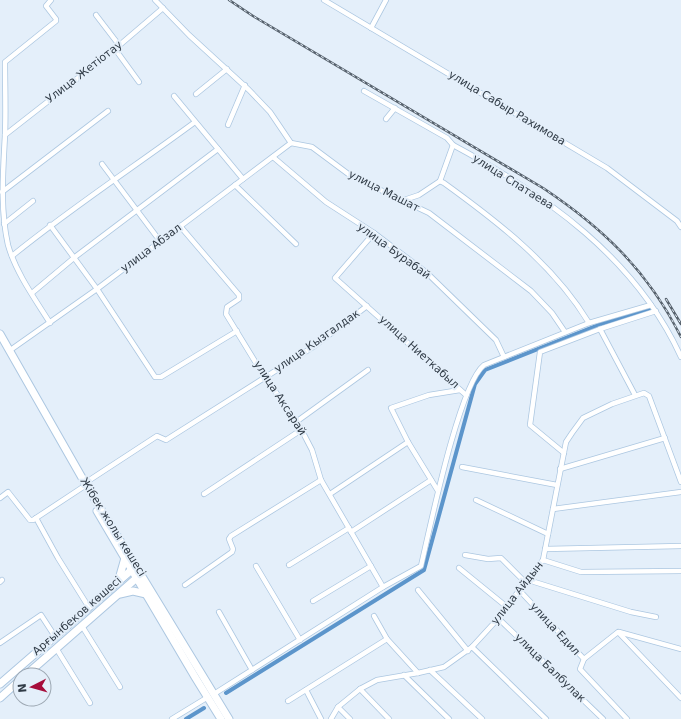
<svg xmlns="http://www.w3.org/2000/svg" width="681" height="719" viewBox="0 0 681 719" font-family="'DejaVu Sans',sans-serif">
  <style>
    .lines { fill: none; stroke-linecap: round; stroke-linejoin: round }
    .canal { stroke: #5c95cb; stroke-width: 4 }
    .street-casing { stroke: #acc7e1; stroke-width: 6 }
    .primary-casing { stroke: #acc7e1; stroke-width: 9 }
    .street { stroke: #fff; stroke-width: 4.5 }
    .primary { stroke: #fff; stroke-width: 7 }
    .rail-casing { stroke: #57626d; stroke-width: 2.5 }
    .rail { stroke: #e4effa; stroke-width: 1; stroke-dasharray: 3; stroke-linecap: butt }
    .labels { text-anchor: middle; dominant-baseline: central; stroke-width: 4; stroke-linejoin: round; paint-order: stroke }
    .street-label { font-size: 11px; fill: #303b46; stroke: #e4effa }
  </style>
  <rect width="100%" height="100%" fill="#e4effa"/>
  <g class="lines">
    <g class="canal">
      <path d="M226,693L424,570L475,384L485,370L601,324L650,310"/>
      <path d="M186,719L204,708"/>
    </g>
    <defs>
      <g id="street">
        <path d="M155,0L189,35L249,90L270,112L291,143L312,147L351,176L429,213L531,291L552,313L565,332"/>
        <path d="M324,0L607,168L677,221L681,227"/>
        <path d="M96,15L119,45"/>
        <path d="M371,28L386,0"/>
        <path d="M115,49L139,82"/>
        <path d="M364,91L447,138L453,145C546,195 636,258 681,357"/>
        <path d="M196,94L227,69"/>
        <path d="M174,96L243,179"/>
        <path d="M386,119L395,108"/>
        <path d="M228,125L245,85"/>
        <path d="M5,135L115,49L163,8"/>
        <path d="M273,157L326,202L374,233L427,273L496,340L504,357"/>
        <path d="M102,164L160,241"/>
        <path d="M440,181L453,145"/>
        <path d="M235,185L296,244"/>
        <path d="M2,192L108,111"/>
        <path d="M404,200L419,195L440,181L444,183C498,222 554,265 589,323"/>
        <path d="M4,224L33,201"/>
        <path d="M50,225L97,289L155,377H161L237,331"/>
        <path d="M180,226L239,295V299L227,307L226,314L259,368L300,427L312,450L321,480L383,587"/>
        <path d="M374,233L335,278L466,395"/>
        <path d="M12,256C71,208 134,167 195,122"/>
        <path d="M32,293L75,257L218,149"/>
        <path d="M50,323C35,299 16,273 8,245C0,209 3,172 5,135C6,111 5,86 5,62L56,21V19L46,6L51,0"/>
        <path d="M600,329L635,395"/>
        <path d="M9,351L97,289L291,143"/>
        <path d="M296,422L368,370"/>
        <path d="M564,453L530,425L540,352L600,329L656,311"/>
        <path d="M462,467L557,485"/>
        <path d="M560,469L665,438"/>
        <path d="M85,483L157,436L166,440L313,347L367,306"/>
        <path d="M438,491L408,442L391,408L429,395L460,390"/>
        <path d="M204,494L301,430"/>
        <path d="M330,494L408,442"/>
        <path d="M0,498L8,492L30,520H33L83,487"/>
        <path d="M476,500L548,534"/>
        <path d="M553,509L681,492"/>
        <path d="M36,518L58,558L88,606"/>
        <path d="M351,532L431,480"/>
        <path d="M545,549L681,546"/>
        <path d="M465,555L488,559L501,558L526,583"/>
        <path d="M543,560L581,572L681,571"/>
        <path d="M289,565L349,528"/>
        <path d="M256,566L300,640"/>
        <path d="M459,568L507,607"/>
        <path d="M528,580L631,612L656,617"/>
        <path d="M0,582L2,580"/>
        <path d="M185,585L232,552L233,549L229,539L231,536L321,480"/>
        <path d="M418,590L468,651"/>
        <path d="M520,591L584,659L580,669L627,719"/>
        <path d="M313,601L371,566"/>
        <path d="M219,612L252,670"/>
        <path d="M374,616L387,639L418,673"/>
        <path d="M498,618L603,719"/>
        <path d="M82,626L120,687"/>
        <path d="M619,632L681,649"/>
        <path d="M0,643L41,615L54,635"/>
        <path d="M472,647L546,719"/>
        <path d="M56,648L90,703"/>
        <path d="M584,659L618,632L681,698"/>
        <path d="M430,670L482,719"/>
        <path d="M404,675L449,719"/>
        <path d="M360,689L389,719"/>
        <path d="M306,690L321,719"/>
        <path d="M214,694L383,587L421,566C430,528 459,385 484,365L589,323L651,305"/>
        <path d="M288,701L387,639"/>
        <path d="M338,707L350,719"/>
        <path d="M172,719L208,697"/>
        <path d="M331,719L338,707L360,689L377,680L418,673L444,667L472,647L494,623L543,560L566,442L572,433L583,418L612,404L644,393L649,396L681,482"/>
      </g>
      <g id="primary">
        <path d="M0,334L85,483L229,719"/>
        <path d="M97,511L195,677L221,719"/>
        <path d="M119,579L125,558"/>
        <path d="M120,594L133,591L146,594"/>
        <path d="M26,675L140,575"/>
        <path d="M0,684L135,567"/>
        <path d="M0,698L20,680"/>
      </g>
    </defs>
    <use href="#street" class="street-casing"/>
    <use href="#primary" class="primary-casing"/>
    <use href="#street" class="street"/>
    <use href="#primary" class="primary"/>
    <defs>
      <g id="rail">
        <path d="M229,0L253,16L543,188C603,228 648,271 681,337"/>
        <path d="M666,299L681,324"/>
      </g>
    </defs>
    <use href="#rail" class="rail-casing"/>
    <use href="#rail" class="rail"/>
  </g>
  <g class="labels">
    <g class="street-label">
      <text transform="translate(84 72) rotate(-38)">Улица Жетіотау</text>
      <text transform="translate(507 108) rotate(31)">улица Сабыр Рахимова</text>
      <text transform="translate(513 182) rotate(32)">улица Спатаева</text>
      <text transform="translate(384 191) rotate(27)">улица Машат</text>
      <text transform="translate(151 248) rotate(-37)">улица Абзал</text>
      <text transform="translate(394 251) rotate(36)">улица Бурабай</text>
      <text transform="translate(317 341) rotate(-35)">улица Кызгалдак</text>
      <text transform="translate(419 352) rotate(42)">улица Ниеткабыл</text>
      <text transform="translate(280 398) rotate(57)">улица Аксарай</text>
      <text transform="translate(113 527) rotate(58)">Жібек жолы көшесі</text>
      <text transform="translate(517 593) rotate(-52)">улица Айдын</text>
      <text transform="translate(77 616) rotate(-41)">Арғынбеков көшесі</text>
      <text transform="translate(555 629) rotate(47)">улица Едил</text>
      <text transform="translate(550 668) rotate(44)">улица Балбулак</text>
    </g>
  </g>
  <g transform="translate(32 687) rotate(264)"><circle r="19" fill="#e4effa" stroke="#9ca7b2"/>
  <path d="M0-3L7 15L0 10L-7 15Z" fill="#a60d3b"/>
  <text y="-6" font-size="11" font-weight="bold" text-anchor="middle" fill="#303b46">N</text>
  </g>
</svg>
